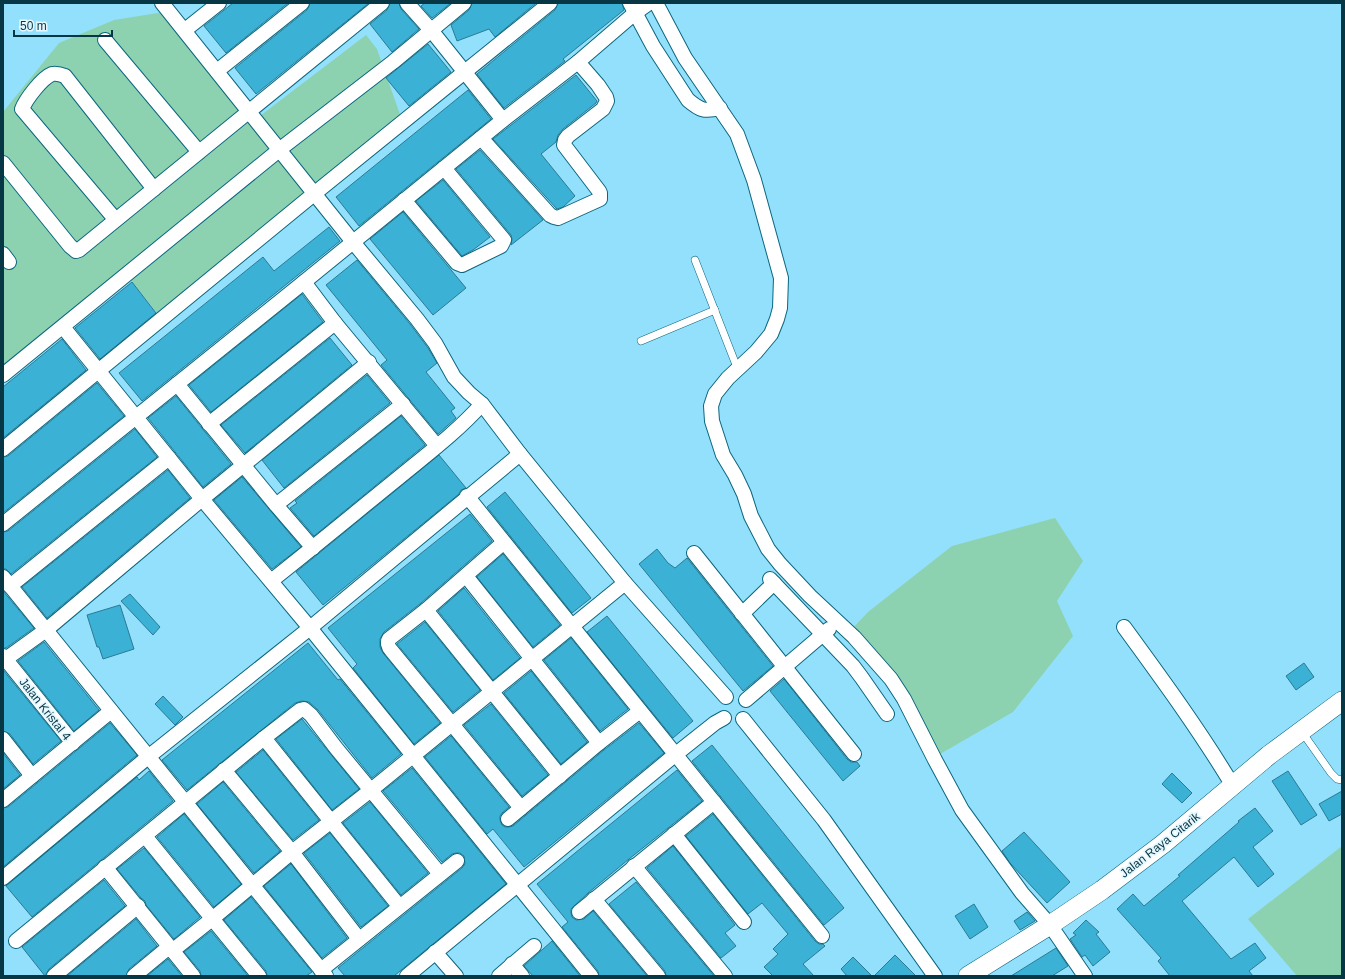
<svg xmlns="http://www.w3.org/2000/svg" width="1345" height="979" viewBox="0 0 1345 979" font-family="Helvetica,sans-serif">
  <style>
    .green { fill: #8dd2b0 }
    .building { fill: #3bb1d5; stroke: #2b7b94 }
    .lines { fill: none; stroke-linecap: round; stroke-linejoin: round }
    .lane-casing { stroke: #0b677f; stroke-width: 8 }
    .street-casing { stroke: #0b677f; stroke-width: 16 }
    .secondary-casing { stroke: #0b677f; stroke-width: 20 }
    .lane { stroke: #fff; stroke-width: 7 }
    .street { stroke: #fff; stroke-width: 14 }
    .secondary { stroke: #fff; stroke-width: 19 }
    .labels { text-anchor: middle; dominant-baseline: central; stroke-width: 3.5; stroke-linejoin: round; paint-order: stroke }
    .street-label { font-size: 12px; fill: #073644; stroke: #e6f8ff }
  </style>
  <rect width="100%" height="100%" fill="#93e0fc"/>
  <g class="green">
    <path d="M164,12L252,122L366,35L377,49L403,123L161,318L122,269L3,366V112L59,43L114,20Z"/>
    <path d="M1055,518L1083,561L1057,601L1073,636L1013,712L928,761L886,677L852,629L868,612L952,546Z"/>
    <path d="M1342,846V976H1297L1248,919Z"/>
  </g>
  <g class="building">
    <path d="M233,3H288L226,53L204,26Z"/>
    <path d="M310,3H369L256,94L235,68L307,10Z"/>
    <path d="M390,3H399L401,9L419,29L392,52L370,24L387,10Z"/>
    <path d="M425,3H451L432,18L421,6Z"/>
    <path d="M472,3H536L495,37L489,29L457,41L451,25L469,10Z"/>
    <path d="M558,3H622L624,10L563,59L565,61L504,108L477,74L555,10Z"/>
    <path d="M428,44L451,72L409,106L386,78Z"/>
    <path d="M576,75L597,101L596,103L563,129L558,135L556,142L541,154L575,196L563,207L557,209L493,139Z"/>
    <path d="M468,90L491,119L359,226L336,197Z"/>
    <path d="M480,150L543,220L511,245L512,239L511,235L456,169Z"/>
    <path d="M443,180L490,237L473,250L462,256L416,201Z"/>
    <path d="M403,212L466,288L433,315L370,239Z"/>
    <path d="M329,227L340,241L142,401L119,373L263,257L274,271Z"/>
    <path d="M357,260L410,324L428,348L437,363L426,372L455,408L451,411L456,418L438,434L381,365L387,360L326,285Z"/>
    <path d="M132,282L156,313L100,359L75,328Z"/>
    <path d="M302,294L323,322L211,412L189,385Z"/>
    <path d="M330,338L352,365L245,453L221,425Z"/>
    <path d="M62,339L86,370L3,438V387Z"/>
    <path d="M367,375L390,403L284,488L262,460Z"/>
    <path d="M97,383L124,416L3,513V457L8,456Z"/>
    <path d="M176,396L231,464L203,487L148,418Z"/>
    <path d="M401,416L425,445L314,536L290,508L297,503L295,501Z"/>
    <path d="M135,429L157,457L11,574L6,569H3V532L8,531Z"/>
    <path d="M439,455L466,488L461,490L459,494L404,539L323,605L296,572Z"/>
    <path d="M168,470L190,498L47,618L22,587Z"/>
    <path d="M242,477L301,547L272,569L214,500Z"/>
    <path d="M505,492L591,598L572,613L487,507Z"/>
    <path d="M470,514L492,541L421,603L384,632L380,639V647L383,653L440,723L414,744L353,668L357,664L328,628Z"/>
    <path d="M657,549L668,563L675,568L687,558L773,666L743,691L639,564Z"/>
    <path d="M503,554L560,625L533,647L477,577Z"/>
    <path d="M464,588L520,658L493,680L438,611Z"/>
    <path d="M3,591L34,628L6,648H3Z"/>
    <path d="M130,594L160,627L153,635L121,601Z"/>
    <path d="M120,605L134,649L103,659L99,647H97L87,615Z"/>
    <path d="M607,616L693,721L673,738L587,632Z"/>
    <path d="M425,622L480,690L453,712L397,644Z"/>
    <path d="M571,638L628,709L600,731L544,660Z"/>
    <path d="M44,642L99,710L74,731L18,661Z"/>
    <path d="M308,643L338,680L340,679L401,754L372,778L318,710L309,702L302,701L295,703L187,790L162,760Z"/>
    <path d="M1304,663L1314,677L1296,690L1286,676Z"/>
    <path d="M3,670L61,741L33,764L10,734L3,731Z"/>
    <path d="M531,671L587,742L561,764L504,693Z"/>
    <path d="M784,679L847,759L851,762H857L860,766L843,781L770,691Z"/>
    <path d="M163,696L183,717L175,725L155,704Z"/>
    <path d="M491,704L548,775L522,796L464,725Z"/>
    <path d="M302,719L359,789L332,810L276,739Z"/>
    <path d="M110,723L137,755L3,867V808L8,807Z"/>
    <path d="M639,723L664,753L524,867L493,829L487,834L425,757L451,736L509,807L502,813L500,816V820L502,825L505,827H509L513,826L604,750Z"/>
    <path d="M712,745L844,908L824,925L692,761Z"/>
    <path d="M263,750L319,820L293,840L236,772Z"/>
    <path d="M3,753L20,775L3,789Z"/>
    <path d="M412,768L506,884L394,976H345L338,968L462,868L465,864L464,856L460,853H456L452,854L442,862L383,791Z"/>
    <path d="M677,770L702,801L629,859L588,893L571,909V913L572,917L576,920L584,919L593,911L647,976H599L598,971L562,927L568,922L537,884Z"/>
    <path d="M149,771L173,801L32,917L6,886L137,777L139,780Z"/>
    <path d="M1288,771L1317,815L1301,825L1272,781Z"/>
    <path d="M1172,773L1192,793L1182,803L1162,784Z"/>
    <path d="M223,782L280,851L254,873L197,804Z"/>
    <path d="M1342,791V814L1329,821L1319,804Z"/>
    <path d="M370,802L428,873L401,895L343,823Z"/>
    <path d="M1255,808L1273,831L1253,847L1274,874L1258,887L1234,857L1182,901L1231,959L1255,943L1266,958L1249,971L1253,976H1170L1158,961L1161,958L1117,909L1133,894L1144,906L1180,876L1178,875L1239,822L1238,821Z"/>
    <path d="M184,814L241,884L214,907L157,837Z"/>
    <path d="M713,814L815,941L819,944H823L825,946L803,964L814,976H773L764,967L778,954L773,949L788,934L762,903L748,914L686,836Z"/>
    <path d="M1024,832L1070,882L1047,903L1010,863L1002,851Z"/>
    <path d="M330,833L388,906L361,927L304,853Z"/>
    <path d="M673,846L735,925L725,933L736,946L721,958L647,868Z"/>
    <path d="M144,848L200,917L174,939L146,905L145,901L141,898L117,869Z"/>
    <path d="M291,864L347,938L322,958L264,886Z"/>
    <path d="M104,880L125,906L49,969L45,976L22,947Z"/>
    <path d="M636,882L714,976H666L665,971L609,904Z"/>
    <path d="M251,897L312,972L306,976H267L266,971L224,920Z"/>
    <path d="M974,904L988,927L970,939L955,916Z"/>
    <path d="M1027,912L1035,921L1020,930L1014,921Z"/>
    <path d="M136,919L157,946L129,969L126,976H67Z"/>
    <path d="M1086,920L1099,932L1096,934L1110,952L1093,966L1085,955L1082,957L1070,939L1076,935L1073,933Z"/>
    <path d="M211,931L248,976H201L200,971L184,952Z"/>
    <path d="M552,941L580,976H533L524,966Z"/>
    <path d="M1056,948L1068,966L1052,976H1011Z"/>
    <path d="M895,955L916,976H874Z"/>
    <path d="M853,957L872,976H847L841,969Z"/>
    <path d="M168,959L182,976H147Z"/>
  </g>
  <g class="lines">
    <defs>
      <g id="lane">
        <path d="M695,260L738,370"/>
        <path d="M641,341L715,310"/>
        <path d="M1302,732L1331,773L1337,779L1342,780"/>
      </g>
      <g id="street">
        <path d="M162,3L353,242L417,319L435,343L454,377L469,393L482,404L520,454L625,583L726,697"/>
        <path d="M407,3L431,30L503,120"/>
        <path d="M630,3L653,46L688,100C700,110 704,112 720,108"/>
        <path d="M656,3L685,58L737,134L754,180L781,278L780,308L777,319L771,334L756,352L728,378L715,394L711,406L712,421L723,455L735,475L744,494L751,516L768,549L780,564L810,596L854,637L891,679L904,699L935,760L962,810L1022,893L1050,925L1085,976"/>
        <path d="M185,30L219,3"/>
        <path d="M105,40L199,152"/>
        <path d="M217,71L302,3"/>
        <path d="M481,138L550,215L554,217L558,218L600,199V193L599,191L564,145L565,140L568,136L603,109L607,101L606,97L598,85L578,62"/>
        <path d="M3,163L70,246L76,251L79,250L382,3"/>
        <path d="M404,200L457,263L462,265L501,246L504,240L444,168"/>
        <path d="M115,219L22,109C26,99 42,78 52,74C56,73 60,74 65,76L154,189"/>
        <path d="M3,254L9,262"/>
        <path d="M304,282L335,323L437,446"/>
        <path d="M63,327L202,499L310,628L591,976"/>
        <path d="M3,375L284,146L393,62L464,3"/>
        <path d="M177,384L276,505L313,548"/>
        <path d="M209,424L335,323"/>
        <path d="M3,449L320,189L550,3"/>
        <path d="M467,496L822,936"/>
        <path d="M276,505L403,404"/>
        <path d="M3,524L304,282L503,120L578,62L635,13L649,3"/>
        <path d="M694,553L854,754"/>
        <path d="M466,576L599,743"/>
        <path d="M3,577L326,976"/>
        <path d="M770,579L853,666L862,678L887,714"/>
        <path d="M271,581C314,547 355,513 397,479C426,455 457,432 482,404"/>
        <path d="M10,586L169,458"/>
        <path d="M426,610L503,543"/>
        <path d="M742,614L774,583"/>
        <path d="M1124,627C1162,679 1200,731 1233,786"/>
        <path d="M3,656L73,743"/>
        <path d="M3,661L46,630L202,499L369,362"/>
        <path d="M746,700L829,629"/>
        <path d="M743,719L824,820L935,976"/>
        <path d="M264,738L399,906"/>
        <path d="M3,739L32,776"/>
        <path d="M224,770L292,852L359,939"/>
        <path d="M3,800L111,711"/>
        <path d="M521,808L391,650C388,647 387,642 389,639L426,610L560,776"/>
        <path d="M508,819L599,743L640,711"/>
        <path d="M674,834L744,922"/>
        <path d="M145,836L259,976"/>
        <path d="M634,866L725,976"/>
        <path d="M105,867L193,976"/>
        <path d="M3,878L148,757L310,628L520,454"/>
        <path d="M594,899L658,976"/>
        <path d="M579,912L714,802"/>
        <path d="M16,941L264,738L300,710L304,709L311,715L336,748L440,874"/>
        <path d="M172,951L212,919L292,852L371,790L625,583"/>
        <path d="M435,952L456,976"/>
        <path d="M512,964L522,976"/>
        <path d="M321,970L457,861"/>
        <path d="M54,976L138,906"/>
        <path d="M134,976L169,947"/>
        <path d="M407,976L676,754L715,723L724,718"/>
        <path d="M499,976L534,946"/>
      </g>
      <path id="secondary" d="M968,976L1050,925L1102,890L1163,844L1269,755L1342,701"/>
    </defs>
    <use href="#lane" class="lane-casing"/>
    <use href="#street" class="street-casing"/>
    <use href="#secondary" class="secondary-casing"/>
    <use href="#lane" class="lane"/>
    <use href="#street" class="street"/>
    <use href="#secondary" class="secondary"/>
  </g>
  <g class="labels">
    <g class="street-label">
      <text transform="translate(45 709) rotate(52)">Jalan Kristal 4</text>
      <text transform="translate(1160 845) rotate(-38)">Jalan Raya Citarik</text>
    </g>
  </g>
  <rect width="1345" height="979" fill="none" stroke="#073644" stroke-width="8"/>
  <path d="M14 30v6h98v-6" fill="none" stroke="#073644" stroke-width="2"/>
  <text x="20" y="30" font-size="12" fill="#073644" stroke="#e6f8ff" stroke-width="3" paint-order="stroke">50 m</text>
</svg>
